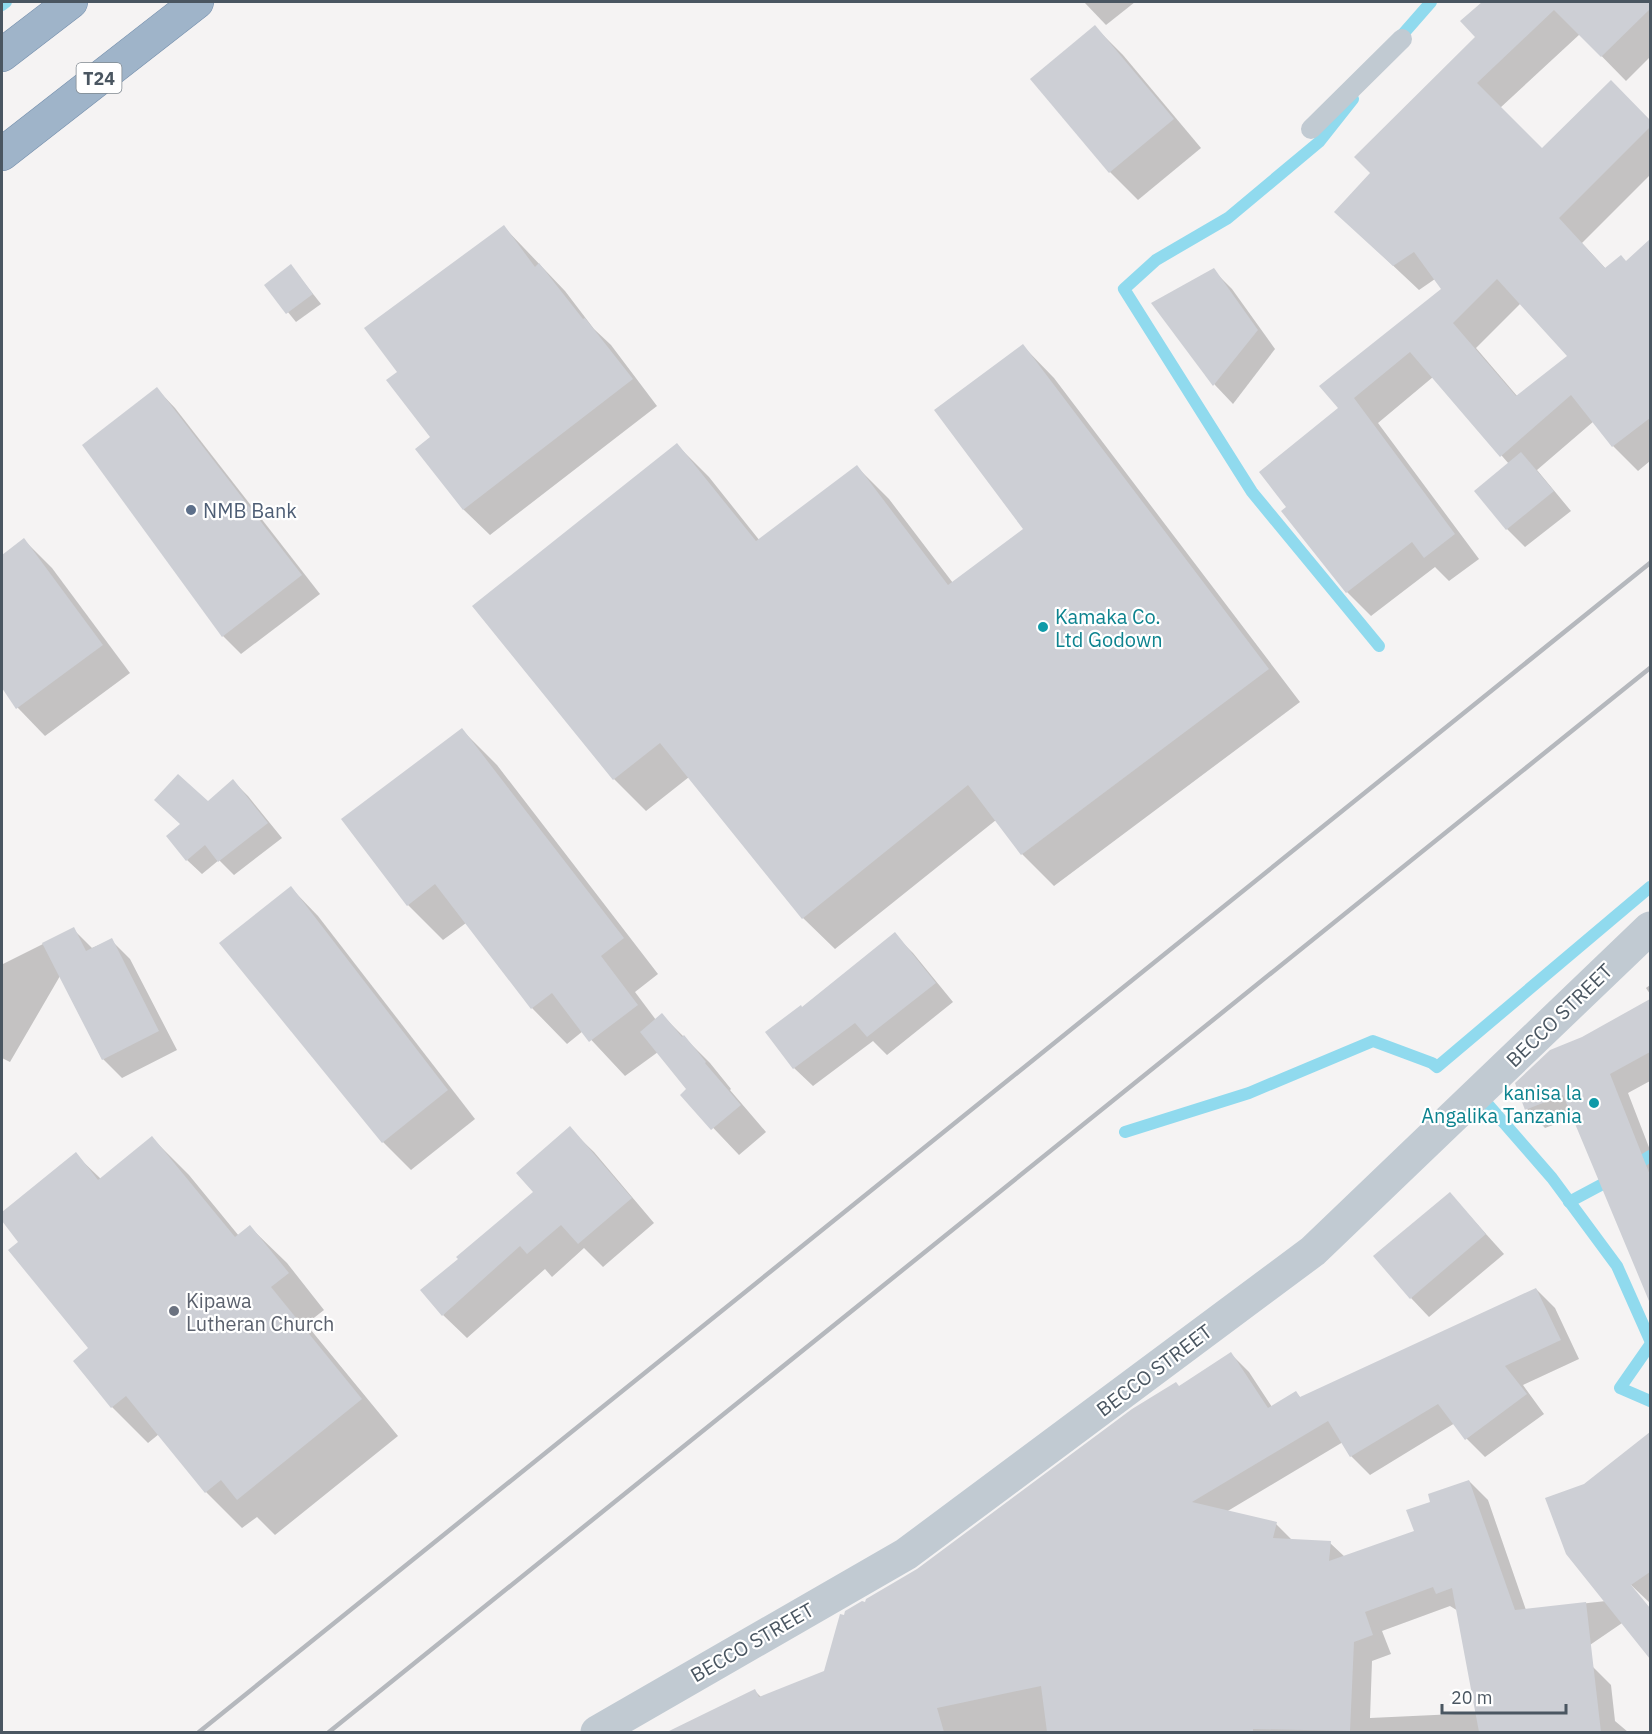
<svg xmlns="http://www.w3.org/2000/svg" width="1652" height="1734" viewBox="0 0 1652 1734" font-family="'IBM Plex Sans',sans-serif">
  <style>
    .shadow { fill: #0003; fill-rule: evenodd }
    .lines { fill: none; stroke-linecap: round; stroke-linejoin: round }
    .stream { stroke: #90daee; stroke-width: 12 }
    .building { fill: #cdcfd5; fill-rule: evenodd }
    .trunk-casing { stroke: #7690ad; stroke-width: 34 }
    .service { stroke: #c1cad2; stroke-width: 20 }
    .tertiary { stroke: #c1cad2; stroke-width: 33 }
    .trunk { stroke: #9fb4c9; stroke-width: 33 }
    .rail { stroke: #b5b8bd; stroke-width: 4.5 }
    .service-dot { fill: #5c6f8a; stroke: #fff; stroke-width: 2 }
    .culture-dot { fill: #0f9aa8; stroke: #fff; stroke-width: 2 }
    .worship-dot { fill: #6b7280; stroke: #fff; stroke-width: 2 }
    .labels { text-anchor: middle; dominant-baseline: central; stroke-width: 4.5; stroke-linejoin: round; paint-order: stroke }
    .shield { fill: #fff; stroke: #808990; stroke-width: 1.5 }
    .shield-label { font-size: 18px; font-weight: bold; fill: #4a5661 }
    .service-label { font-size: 20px; fill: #4e5e75; stroke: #fff; text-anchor: start }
    .culture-label { font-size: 20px; fill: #0d838f; stroke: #fff; text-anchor: start }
    .street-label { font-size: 20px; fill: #4a5661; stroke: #fff }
    .worship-label { font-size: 20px; fill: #5b616d; stroke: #fff; text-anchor: start }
  </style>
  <rect width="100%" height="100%" fill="#f5f3f3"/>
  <g class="shadow">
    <path d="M1084,2H1135L1106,25Z"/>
    <path d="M1484,2H1650V57L1626,81L1580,34L1500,108L1542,150L1611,82L1650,122V175L1582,243L1606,269L1626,262L1650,240V461L1638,471L1613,446L1594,421L1537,470L1571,511L1525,547L1507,529L1509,464L1433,377L1378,423L1479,559L1449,581L1435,567L1371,616L1347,592L1289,507L1340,408L1443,289L1435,279L1419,290L1336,212L1372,173L1477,37L1462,21ZM1521,303L1570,356L1518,397L1476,348Z"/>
    <path d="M1095,27L1123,55L1201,148L1138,200L1110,172L1032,79Z"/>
    <path d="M504,227L565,291L594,329L611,345L657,406L490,535L464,510L417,449L432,438L399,372Z"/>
    <path d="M291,266L321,304L296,322L266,285Z"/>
    <path d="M1213,270L1232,289L1275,349L1233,404L1215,385L1153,303Z"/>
    <path d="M1023,346L1054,378L1300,702L1054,886L1022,854L996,820L835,949L803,918L689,777L646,811L614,779L475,606L677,445L709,477L760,541L857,467L889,499L953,583L1025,529Z"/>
    <path d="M157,389L175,408L320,594L241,654L223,636Z"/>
    <path d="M24,540L52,568L130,673L45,736L18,708L2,686V557Z"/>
    <path d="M462,730L497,765L658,974L635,992L656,1020L662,1015L710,1063L731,1089L730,1090L766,1132L739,1155L682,1095L688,1089L658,1052L625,1076L583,1031L567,1044L532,1008L466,923L443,940L408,905Z"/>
    <path d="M233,781L248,796L282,838L234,875L219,860L202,874L187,860L208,803Z"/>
    <path d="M291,888L318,916L475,1119L411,1170L383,1142L221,943Z"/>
    <path d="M73,929L92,948L111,940L130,959L177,1050L122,1078L103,1059L60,976L10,1062L2,1058V963L3,964Z"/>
    <path d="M894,934L913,953L953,1002L887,1055L873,1041L813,1086L794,1068L802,1008Z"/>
    <path d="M1650,985V994L1646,988Z"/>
    <path d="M1650,1000V1081L1628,1093L1650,1150V1297L1574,1117L1545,1128L1527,1109L1517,1084L1583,1038Z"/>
    <path d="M570,1129L594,1152L654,1223L603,1267L584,1248L552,1277L545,1269L467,1338L443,1315L535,1192Z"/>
    <path d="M152,1138L189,1175L239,1236L250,1227L287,1263L324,1310L306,1324L398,1436L275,1535L257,1517L242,1528L206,1492L159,1434L148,1443L112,1407L90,1349L20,1242L2,1218V1214L75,1154L101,1179Z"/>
    <path d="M1450,1194L1504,1254L1429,1317L1411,1298Z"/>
    <path d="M1536,1289L1555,1308L1579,1359L1523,1385L1544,1414L1485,1457L1467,1439L1455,1423L1370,1475L1351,1456L1343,1442L1226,1512L1276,1524L1293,1541L1330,1543L1345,1557L1416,1532L1432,1503L1469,1481L1488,1500L1526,1610L1606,1601L1584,1485L1650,1433V1603L1631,1585L1620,1561L1628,1619L1524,1690L1593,1667L1611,1685L1615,1721L1628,1732H676L755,1691L762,1698L825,1672L845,1617L918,1570L1179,1387L1231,1354L1249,1372L1272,1407L1296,1393L1301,1398ZM1450,1606L1458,1611L1477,1713L1370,1718L1372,1661L1391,1654L1382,1631Z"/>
  </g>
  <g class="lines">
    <g class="stream">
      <path d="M2,5L6,2"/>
      <path d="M1396,42L1431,2"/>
      <path d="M1353,99L1319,142L1228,218L1156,260L1124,289L1252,492L1379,646"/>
      <path d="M1484,1100L1552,1178L1617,1266L1650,1340"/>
      <path d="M1125,1132L1249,1093L1373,1041L1432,1063L1437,1067L1650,887"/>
      <path d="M1631,1168L1650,1156"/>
      <path d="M1569,1202L1614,1178"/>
      <path d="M1650,1345L1620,1388L1650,1401"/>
    </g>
  </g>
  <g class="building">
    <path d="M1482,2H1650V9L1601,57L1554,10L1477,83L1542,148L1611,80L1650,120V127L1559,218L1605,268L1621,255L1626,261L1650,239V418L1612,447L1571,395L1500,457L1410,352L1354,398L1455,534L1424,558L1412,542L1346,593L1281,511L1286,507L1259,472L1338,408L1319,386L1441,289L1414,252L1393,266L1334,212L1370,173L1354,157L1475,37L1460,21ZM1497,279L1567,356L1516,396L1453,323Z"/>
    <path d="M1095,25L1174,119L1109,173L1030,79Z"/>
    <path d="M504,225L535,267L539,263L583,319L585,318L633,379L463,510L415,449L430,437L386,380L397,372L364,328Z"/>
    <path d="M291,264L313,294L286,314L264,285Z"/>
    <path d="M1214,268L1258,330L1213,386L1151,303Z"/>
    <path d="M1023,344L1269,669L1021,855L968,785L802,919L660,743L613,780L472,606L677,443L756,541L857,465L948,585L1023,529L934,410Z"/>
    <path d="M157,387L302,575L222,637L82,445Z"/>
    <path d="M1521,452L1554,491L1506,530L1474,491Z"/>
    <path d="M24,538L103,645L16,709L2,688V555Z"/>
    <path d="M462,728L624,938L601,956L638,1005L589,1042L552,993L531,1009L435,884L407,906L341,819Z"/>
    <path d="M178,774L208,801L233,779L268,823L218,862L205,845L186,861L166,836L180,824L154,800Z"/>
    <path d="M291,886L448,1090L382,1143L219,943Z"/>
    <path d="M74,927L86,951L112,938L159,1031L102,1060L42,943Z"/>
    <path d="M895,932L936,983L867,1037L855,1023L793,1069L765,1032L801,1005L802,1007Z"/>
    <path d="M1650,999V1052L1610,1074L1650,1175L1649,1301L1563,1095L1525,1110L1515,1083L1550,1050L1582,1037Z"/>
    <path d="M662,1013L682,1037L684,1035L706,1062L705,1063L741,1105L711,1130L680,1095L686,1089L640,1032Z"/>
    <path d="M570,1126L632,1198L578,1244L561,1225L527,1254L520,1246L442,1316L420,1290L458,1259L456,1257L533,1192L516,1173Z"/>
    <path d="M152,1136L235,1237L250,1225L289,1273L271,1287L362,1399L237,1500L221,1480L205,1493L126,1396L111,1408L73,1361L88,1348L8,1250L18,1242L2,1221V1212L76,1152L98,1180Z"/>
    <path d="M1450,1192L1486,1234L1410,1299L1373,1256Z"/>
    <path d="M1536,1288L1561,1340L1505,1366L1527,1394L1465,1440L1438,1404L1350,1457L1328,1421L1192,1502L1277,1522L1273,1538L1331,1541L1329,1561L1414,1531L1406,1510L1430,1502L1428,1494L1469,1480L1515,1610L1586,1602L1601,1732H1479L1452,1588L1436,1594L1433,1587L1365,1612L1373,1635L1354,1642L1350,1731L1253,1729V1732H1047L1041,1686L937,1708L944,1732H667L755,1689L759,1697L824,1671L840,1614L844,1615L845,1611L862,1601L865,1602L866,1599L917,1569L1132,1409L1176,1382L1179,1386L1231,1352L1268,1408L1296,1391L1300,1397Z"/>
    <path d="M1650,1432V1572L1631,1585L1650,1608V1659L1566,1554L1545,1498L1584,1484Z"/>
  </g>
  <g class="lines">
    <defs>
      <g id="trunk">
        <path d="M2,55L71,2"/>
        <path d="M2,154L197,2"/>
      </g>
    </defs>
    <use href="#trunk" class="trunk-casing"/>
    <path class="service" d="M1311,129L1402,39"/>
    <path class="tertiary" d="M597,1732L906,1554L1313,1251L1650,928"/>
    <use href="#trunk" class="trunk"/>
    <g class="rail">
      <path d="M199,1732L1650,563"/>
      <path d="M329,1732L1650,668"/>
    </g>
  </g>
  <circle class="service-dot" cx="191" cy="510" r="6"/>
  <g class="culture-dot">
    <circle cx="1043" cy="627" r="6"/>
    <circle cx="1594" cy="1103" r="6"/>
  </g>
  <circle class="worship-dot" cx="174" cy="1311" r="6"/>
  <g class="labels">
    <rect class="shield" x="76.5" y="63" width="45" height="30" rx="4.5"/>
    <g class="shield-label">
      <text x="99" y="78">T24</text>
    </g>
    <g class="service-label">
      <text x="203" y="510">NMB Bank</text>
    </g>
    <g class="culture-label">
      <text x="1055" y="616">Kamaka Co.<tspan x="1055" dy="23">Ltd Godown</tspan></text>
      <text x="1582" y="1092" text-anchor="end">kanisa la<tspan x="1582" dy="23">Angalika Tanzania</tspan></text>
    </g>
    <g class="street-label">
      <text transform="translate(1559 1015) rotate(-44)">BECCO STREET</text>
      <text transform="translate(1154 1370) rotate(-37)">BECCO STREET</text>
      <text transform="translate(752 1642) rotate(-30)">BECCO STREET</text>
    </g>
    <g class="worship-label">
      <text x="186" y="1300">Kipawa<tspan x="186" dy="23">Lutheran Church</tspan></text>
    </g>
  </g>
  <rect width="1652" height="1734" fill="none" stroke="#4a5661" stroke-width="6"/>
  <path d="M1442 1704v9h124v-9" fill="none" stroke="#4a5661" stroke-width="3"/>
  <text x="1451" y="1704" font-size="18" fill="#4a5661" stroke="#ffffff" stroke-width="4.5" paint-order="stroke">20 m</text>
</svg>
